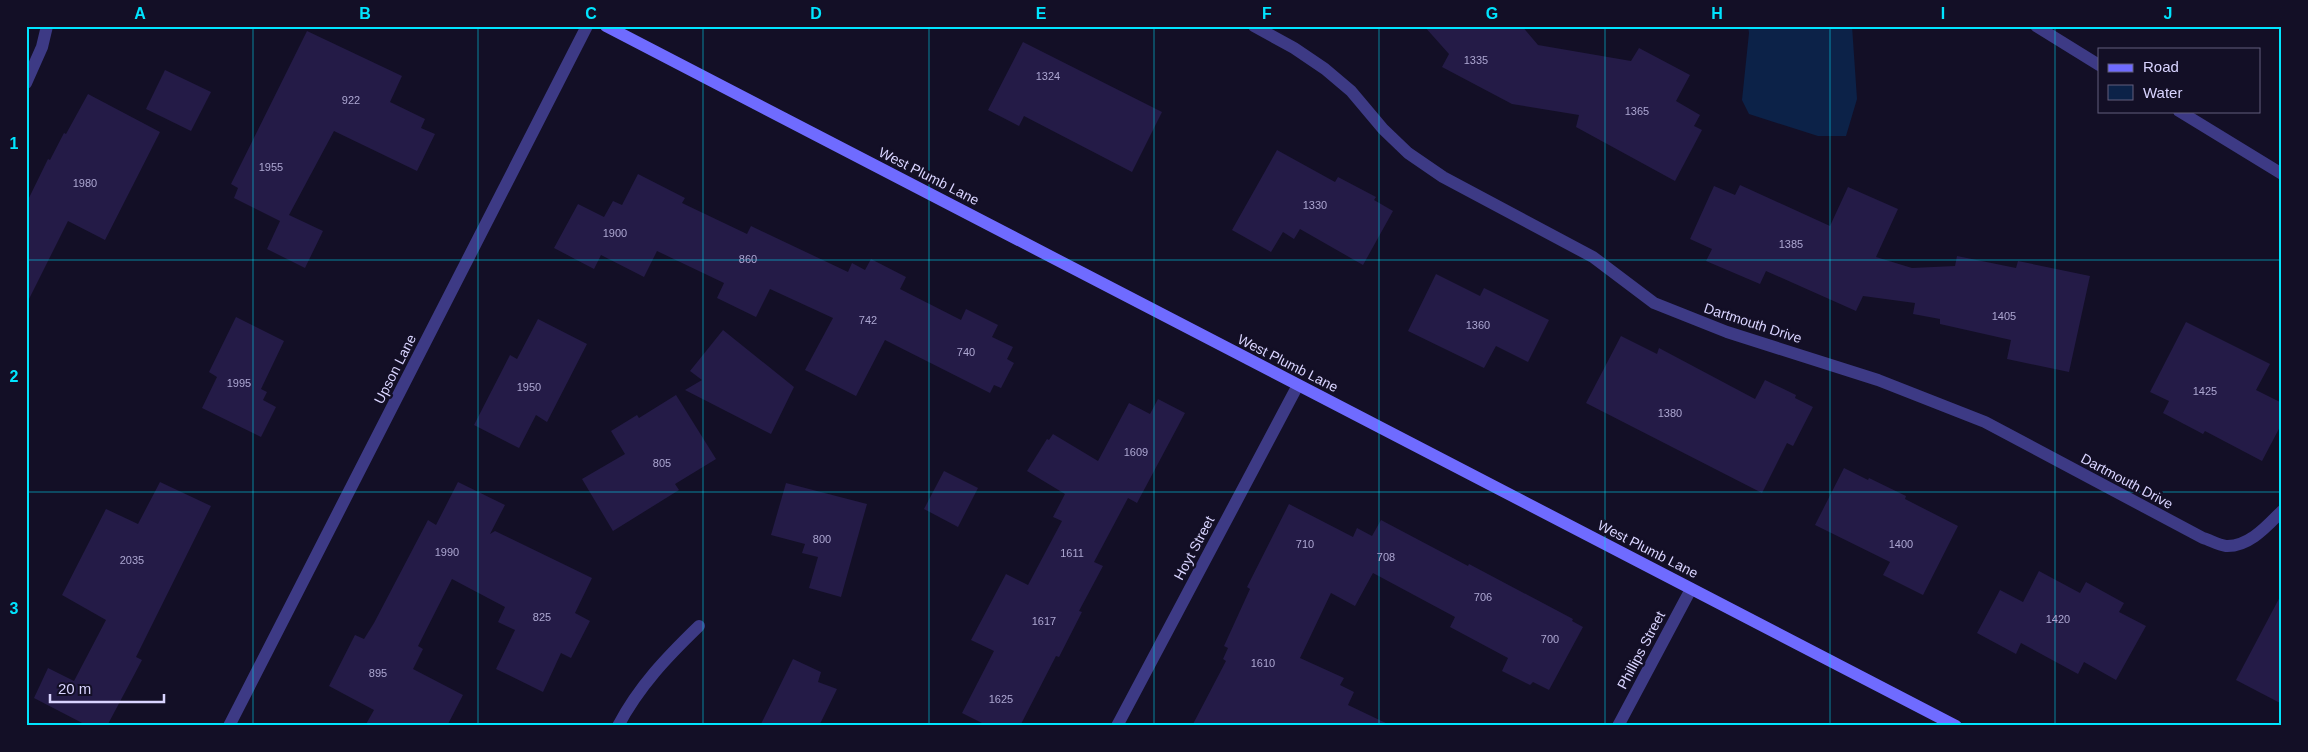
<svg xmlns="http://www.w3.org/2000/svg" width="2308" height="752" viewBox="0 0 2308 752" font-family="Helvetica,sans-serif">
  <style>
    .water { fill: #0c2248 }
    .building { fill: #241b47 }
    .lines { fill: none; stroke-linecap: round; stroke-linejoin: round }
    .minor { stroke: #3d3a85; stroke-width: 12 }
    .secondary { stroke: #6f6bff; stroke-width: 12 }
    .grid { fill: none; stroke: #00e5ff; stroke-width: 1; stroke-opacity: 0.55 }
    .labels { text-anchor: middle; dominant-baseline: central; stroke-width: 5; stroke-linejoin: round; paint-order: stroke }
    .number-label { font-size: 11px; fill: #aca6d1 }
    .street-label { font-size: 14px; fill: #d9d4ff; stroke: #130f26 }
    .neatline { fill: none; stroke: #00e5ff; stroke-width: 2 }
    .grid-label { font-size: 16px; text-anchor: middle; font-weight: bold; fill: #00e5ff }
  </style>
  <rect width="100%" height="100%" fill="#130f26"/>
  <path class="water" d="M1748,26H1852L1857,99L1846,136H1818L1749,114L1742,100L1749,33Z"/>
  <g class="building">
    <path d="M1424,26H1522L1538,45L1631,61L1639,48L1690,75L1676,101L1700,115L1694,126L1702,130L1675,181L1576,127L1579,115L1512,104L1442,67L1449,54Z"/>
    <path d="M307,31L402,76L390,102L425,119L421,128L435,134L417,171L334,131L289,215L323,231L305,268L267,249L280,221L234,198L238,188L231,184Z"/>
    <path d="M1023,42L1162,112L1132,172L1024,116L1019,126L988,110Z"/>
    <path d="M165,70L211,92L191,131L146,109Z"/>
    <path d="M88,94L160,132L105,240L68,221L26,305V204L48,159L50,160L64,133L66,134Z"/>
    <path d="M1277,150L1335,182L1338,177L1376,197L1374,200L1393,211L1363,265L1300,229L1294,239L1283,232L1271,252L1232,230Z"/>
    <path d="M638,174L685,198L682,203L747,234L751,226L848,272L852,263L865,270L871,259L906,277L900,289L961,320L966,309L998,325L992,337L1013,347L1007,359L1014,363L1001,388L994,385L990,393L885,340L856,396L805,370L833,318L770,289L756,317L717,298L724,283L657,251L644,277L601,255L594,269L554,248L578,204L604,217L613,201L622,205Z"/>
    <path d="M1740,185L1830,226L1848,187L1898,209L1876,257L1912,268L1955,266L1957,256L2016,268L2018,261L2090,276L2069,372L2007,359L2011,340L1940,324V319L1913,314L1915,303L1863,296L1856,311L1766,271L1760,284L1706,261L1712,249L1690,239L1714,186L1735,195Z"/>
    <path d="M1436,274L1480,296L1484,288L1549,320L1528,362L1496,346L1484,368L1408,331Z"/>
    <path d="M236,317L284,341L261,389L267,392L263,400L276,407L261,437L202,408L217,377L209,372Z"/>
    <path d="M538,319L587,344L547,422L536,415L519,448L474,425L510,355L517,359Z"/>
    <path d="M2186,322L2270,364L2256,390L2282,403V423L2262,461L2205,431L2203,434L2163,413L2169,401L2150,392Z"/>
    <path d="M723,330L794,387L771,434L685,390L702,380L690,371Z"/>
    <path d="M1621,336L1657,354L1659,348L1755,399L1765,380L1796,395L1795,398L1813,407L1793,446L1787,443L1762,493L1586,403Z"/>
    <path d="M676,395L716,459L675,484L679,490L613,531L582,479L625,454L611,431L637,415L639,418Z"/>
    <path d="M1158,399L1185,413L1137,503L1128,498L1094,562L1103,566L1079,611L1082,612L1059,657L1056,656L1020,726H988L962,713L994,651L971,640L1006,574L1028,585L1062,521L1053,517L1065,494L1027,471L1047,439L1049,440L1053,434L1098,461L1129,403L1150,414Z"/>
    <path d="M1844,468L1868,480L1869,478L1906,496L1905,499L1958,526L1923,595L1883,575L1890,562L1815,525Z"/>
    <path d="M944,471L978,488L958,527L924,509Z"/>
    <path d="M160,482L211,506L136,657L142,660L107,726H88L34,698L48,668L74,681L106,620L62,595L106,509L138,524Z"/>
    <path d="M458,482L505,505L490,534L495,531L592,578L575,613L590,621L571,658L561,653L543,692L496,669L515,630L498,622L505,607L452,579L418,646L423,649L413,669L463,695L447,726H365L374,710L329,686L355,635L364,639L374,623L428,520L436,525Z"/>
    <path d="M786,483L867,504L841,597L809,588L818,557L802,553L805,544L771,535Z"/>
    <path d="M1289,504L1353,537L1357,528L1372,536L1381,520L1468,566L1469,564L1573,619L1572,621L1583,627L1549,690L1533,682L1530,685L1502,671L1508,658L1450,627L1455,617L1373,573L1355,606L1331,593L1300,658L1344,678L1340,685L1354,692L1348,705L1392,726H1192L1226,661L1223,659L1228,648L1224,646L1250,589L1247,587Z"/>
    <path d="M2039,571L2080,593L2086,582L2124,603L2119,612L2146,626L2116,680L2084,662L2078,674L2021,643L2016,654L1977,633L2000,590L2023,602Z"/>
    <path d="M2282,593V704L2236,680Z"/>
    <path d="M793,659L821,672L818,682L837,689L819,726H760Z"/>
  </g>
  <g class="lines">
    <g class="minor">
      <path d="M1254,26L1294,48L1325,69L1351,91L1383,129L1408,153L1443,177L1593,257L1654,303L1727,332L1878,380L1985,422L2203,538C2210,540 2218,545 2226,546C2249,547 2267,526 2282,511"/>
      <path d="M2036,26L2099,65"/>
      <path d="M26,83L42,47L47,26"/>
      <path d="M2179,111L2282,174"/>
      <path d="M229,726L587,26"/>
      <path d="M618,726C639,686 667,657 699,626"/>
      <path d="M1117,726L1298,385"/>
      <path d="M1618,726L1691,589"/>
    </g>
    <path class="secondary" d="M606,26L1956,726"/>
  </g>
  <path class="grid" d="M253,26V726M478,26V726M703,26V726M929,26V726M1154,26V726M1379,26V726M1605,26V726M1830,26V726M2055,26V726M26,260H2282M26,492H2282"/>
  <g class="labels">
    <g class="number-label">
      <text x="1476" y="60">1335</text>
      <text x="1048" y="76">1324</text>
      <text x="351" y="100">922</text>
      <text x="1637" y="111">1365</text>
      <text x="271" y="167">1955</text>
      <text x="85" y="183">1980</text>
      <text x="1315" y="205">1330</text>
      <text x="615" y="233">1900</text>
      <text x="1791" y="244">1385</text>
      <text x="748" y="259">860</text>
      <text x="2004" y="316">1405</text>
      <text x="868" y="320">742</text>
      <text x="1478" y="325">1360</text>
      <text x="966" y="352">740</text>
      <text x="239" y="383">1995</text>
      <text x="529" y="387">1950</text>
      <text x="2205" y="391">1425</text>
      <text x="1670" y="413">1380</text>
      <text x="1136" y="452">1609</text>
      <text x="662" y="463">805</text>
      <text x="822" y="539">800</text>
      <text x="1305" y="544">710</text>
      <text x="1901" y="544">1400</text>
      <text x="447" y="552">1990</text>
      <text x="1072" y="553">1611</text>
      <text x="1386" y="557">708</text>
      <text x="132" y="560">2035</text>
      <text x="1483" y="597">706</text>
      <text x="542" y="617">825</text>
      <text x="2058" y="619">1420</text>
      <text x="1044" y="621">1617</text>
      <text x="1550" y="639">700</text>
      <text x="1263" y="663">1610</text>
      <text x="378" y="673">895</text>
      <text x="1001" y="699">1625</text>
    </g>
    <g class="street-label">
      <text transform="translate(929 176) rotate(27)">West Plumb Lane</text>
      <text transform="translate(1753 323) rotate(18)">Dartmouth Drive</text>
      <text transform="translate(1288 363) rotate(27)">West Plumb Lane</text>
      <text transform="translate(395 369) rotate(-63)">Upson Lane</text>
      <text transform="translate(2127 481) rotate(28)">Dartmouth Drive</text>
      <text transform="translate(1194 548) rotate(-62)">Hoyt Street</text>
      <text transform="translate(1648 549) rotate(27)">West Plumb Lane</text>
      <text transform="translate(1641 650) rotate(-62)">Phillips Street</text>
    </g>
  </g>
  <rect width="2308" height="752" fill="none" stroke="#130f26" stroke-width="55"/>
  <rect x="2098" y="48" width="162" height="65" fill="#130f26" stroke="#625e7d"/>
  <rect x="2108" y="64" width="25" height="8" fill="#6f6bff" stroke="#625e7d"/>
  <text x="2143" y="72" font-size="15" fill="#d9d4ff">Road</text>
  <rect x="2108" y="85" width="25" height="15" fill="#0c2248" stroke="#625e7d"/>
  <text x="2143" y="98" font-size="15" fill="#d9d4ff">Water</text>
  <path d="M50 694v8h114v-8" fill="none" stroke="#d9d4ff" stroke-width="2.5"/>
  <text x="58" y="694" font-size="15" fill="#d9d4ff" stroke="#130f26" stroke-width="4" paint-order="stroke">20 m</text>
  <rect x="28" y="28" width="2252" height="696" class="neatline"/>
  <g class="grid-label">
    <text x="140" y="19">A</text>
    <text x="365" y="19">B</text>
    <text x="591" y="19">C</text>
    <text x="816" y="19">D</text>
    <text x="1041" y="19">E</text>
    <text x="1267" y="19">F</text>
    <text x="1492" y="19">G</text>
    <text x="1717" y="19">H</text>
    <text x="1943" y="19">I</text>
    <text x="2168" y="19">J</text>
    <text x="14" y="149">1</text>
    <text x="14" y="382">2</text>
    <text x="14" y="614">3</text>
  </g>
</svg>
